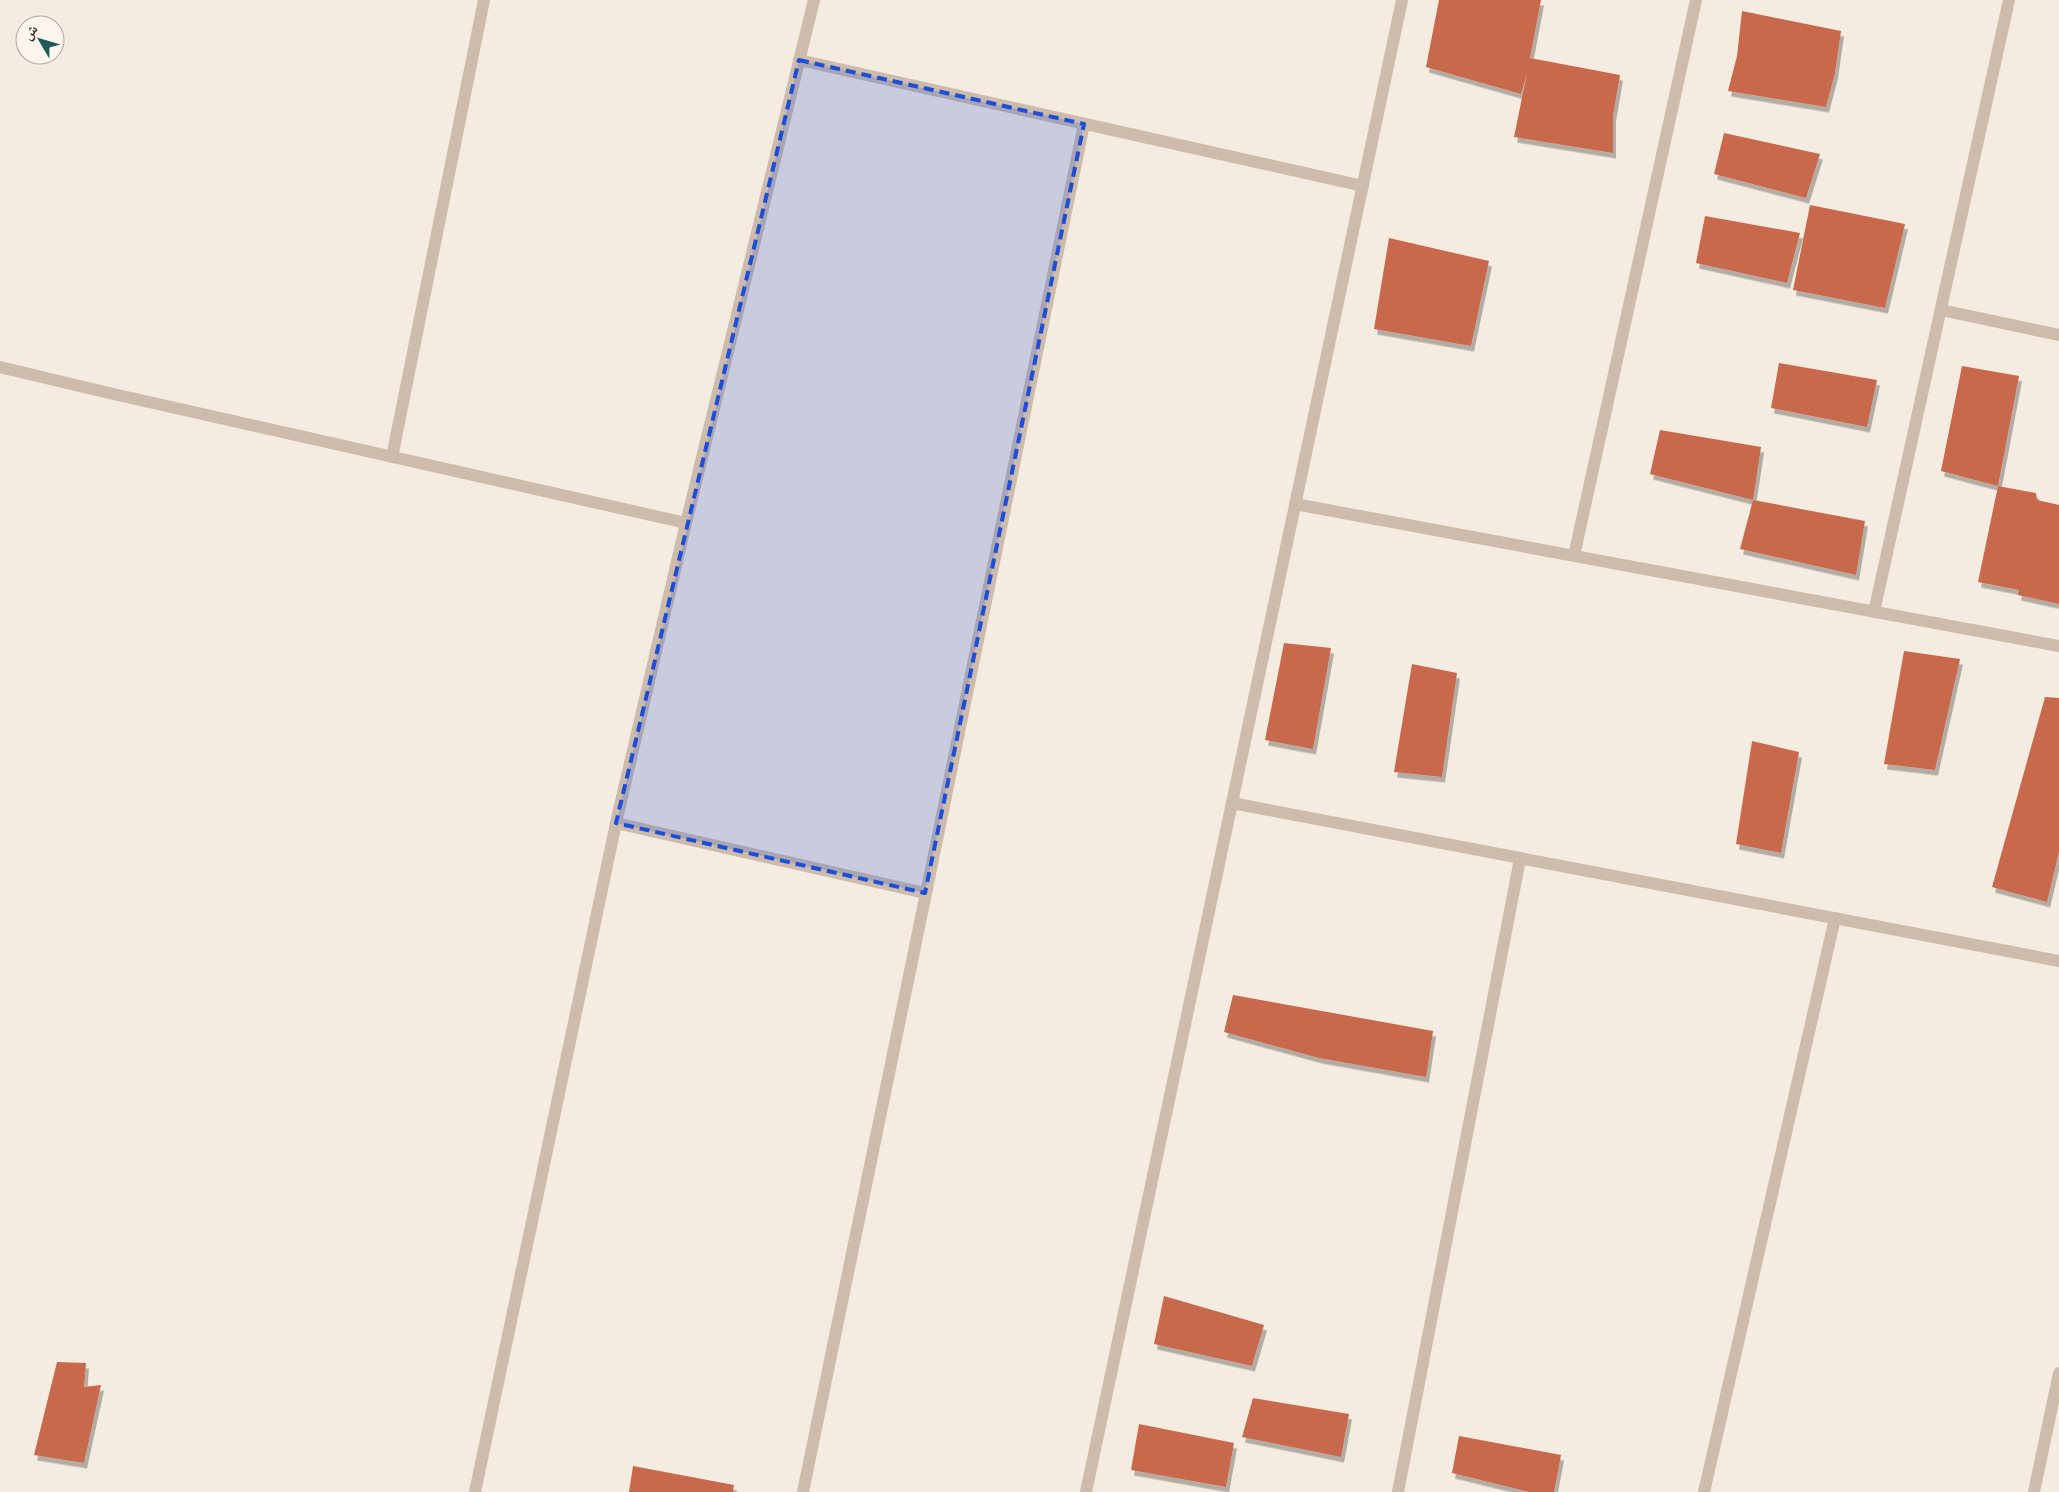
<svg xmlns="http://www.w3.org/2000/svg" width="2059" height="1492" viewBox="0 0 2059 1492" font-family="'Work Sans','Noto Naskh Arabic',sans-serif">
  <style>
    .building { fill: #c8694b; filter: url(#shadow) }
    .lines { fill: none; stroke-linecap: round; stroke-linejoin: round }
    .minor { stroke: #cdbbac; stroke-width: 12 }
    .marked { fill: #1d4ed8; fill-opacity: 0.2; stroke: #1d4ed8; stroke-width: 4; stroke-dasharray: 10 6; stroke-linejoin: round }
  </style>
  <defs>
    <filter id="shadow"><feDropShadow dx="3" dy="5.5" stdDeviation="0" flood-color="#0004"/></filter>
  </defs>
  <rect width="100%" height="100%" fill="#f4ebe1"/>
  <g class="building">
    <path d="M1439,0H1541L1530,58L1620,75L1613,116V153L1514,137L1527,73L1521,94L1426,67Z"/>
    <path d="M1742,11L1841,31L1835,73L1826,107L1728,91L1737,56Z"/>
    <path d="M1724,133L1820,154L1806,198L1714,174Z"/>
    <path d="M1810,205L1905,224L1885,308L1793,290Z"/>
    <path d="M1705,216L1800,233L1787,283L1696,263Z"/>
    <path d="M1389,238L1489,261L1471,346L1374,329Z"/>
    <path d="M1779,363L1877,380L1867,427L1771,408Z"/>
    <path d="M1962,366L2019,376L1998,486L1941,471Z"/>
    <path d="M1660,430L1761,447L1753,500L1650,474Z"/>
    <path d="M1998,486L2036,493L2037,500L2059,505V604L2018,595L2019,590L1978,582Z"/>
    <path d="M1753,500L1865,521L1856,575L1740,549Z"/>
    <path d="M1284,643L1331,648L1313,749L1265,740Z"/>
    <path d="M1904,651L1960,659L1935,770L1884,764Z"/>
    <path d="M1412,664L1457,673L1442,777L1394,772Z"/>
    <path d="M2045,697L2059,698V852L2047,902L1992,887Z"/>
    <path d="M1752,741L1799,752L1781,853L1736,844Z"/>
    <path d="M1233,995L1433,1031L1426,1077L1319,1058L1224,1032Z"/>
    <path d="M1164,1296L1264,1325L1252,1366L1154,1344Z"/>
    <path d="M57,1362L86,1363L84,1387L101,1385L84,1463L34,1455Z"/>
    <path d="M1253,1398L1349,1414L1341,1457L1242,1437Z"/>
    <path d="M1139,1424L1234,1443L1226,1487L1131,1470Z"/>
    <path d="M1459,1436L1561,1455L1554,1492H1529L1452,1473Z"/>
    <path d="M633,1466L734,1485L733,1492H629Z"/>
  </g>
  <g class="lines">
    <g class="minor">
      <path d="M799,60L1363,186"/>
      <path d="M1941,310L2059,335"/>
      <path d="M0,367L109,393L686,523"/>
      <path d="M392,457L484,0"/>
      <path d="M1295,504L2059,646"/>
      <path d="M1574,556L1696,0"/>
      <path d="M1874,612L2009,0"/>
      <path d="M1232,803L2059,961"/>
      <path d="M616,823L925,893"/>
      <path d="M475,1492L616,823L686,523L814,0"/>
      <path d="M803,1492L1084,124"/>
      <path d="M1086,1492L1402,0"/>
      <path d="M1398,1492L1520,859"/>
      <path d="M1704,1492L1835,918"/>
      <path d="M2034,1492L2059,1373"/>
    </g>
  </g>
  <path class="marked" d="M799,60L1084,124L925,893L616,823Z"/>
  <g transform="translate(40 40) rotate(308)"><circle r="24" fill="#fbf5ee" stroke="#aea6a0"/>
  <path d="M0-4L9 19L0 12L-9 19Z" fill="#1f5a5e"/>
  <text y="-8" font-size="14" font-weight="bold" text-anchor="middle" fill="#3b302b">ش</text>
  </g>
</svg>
